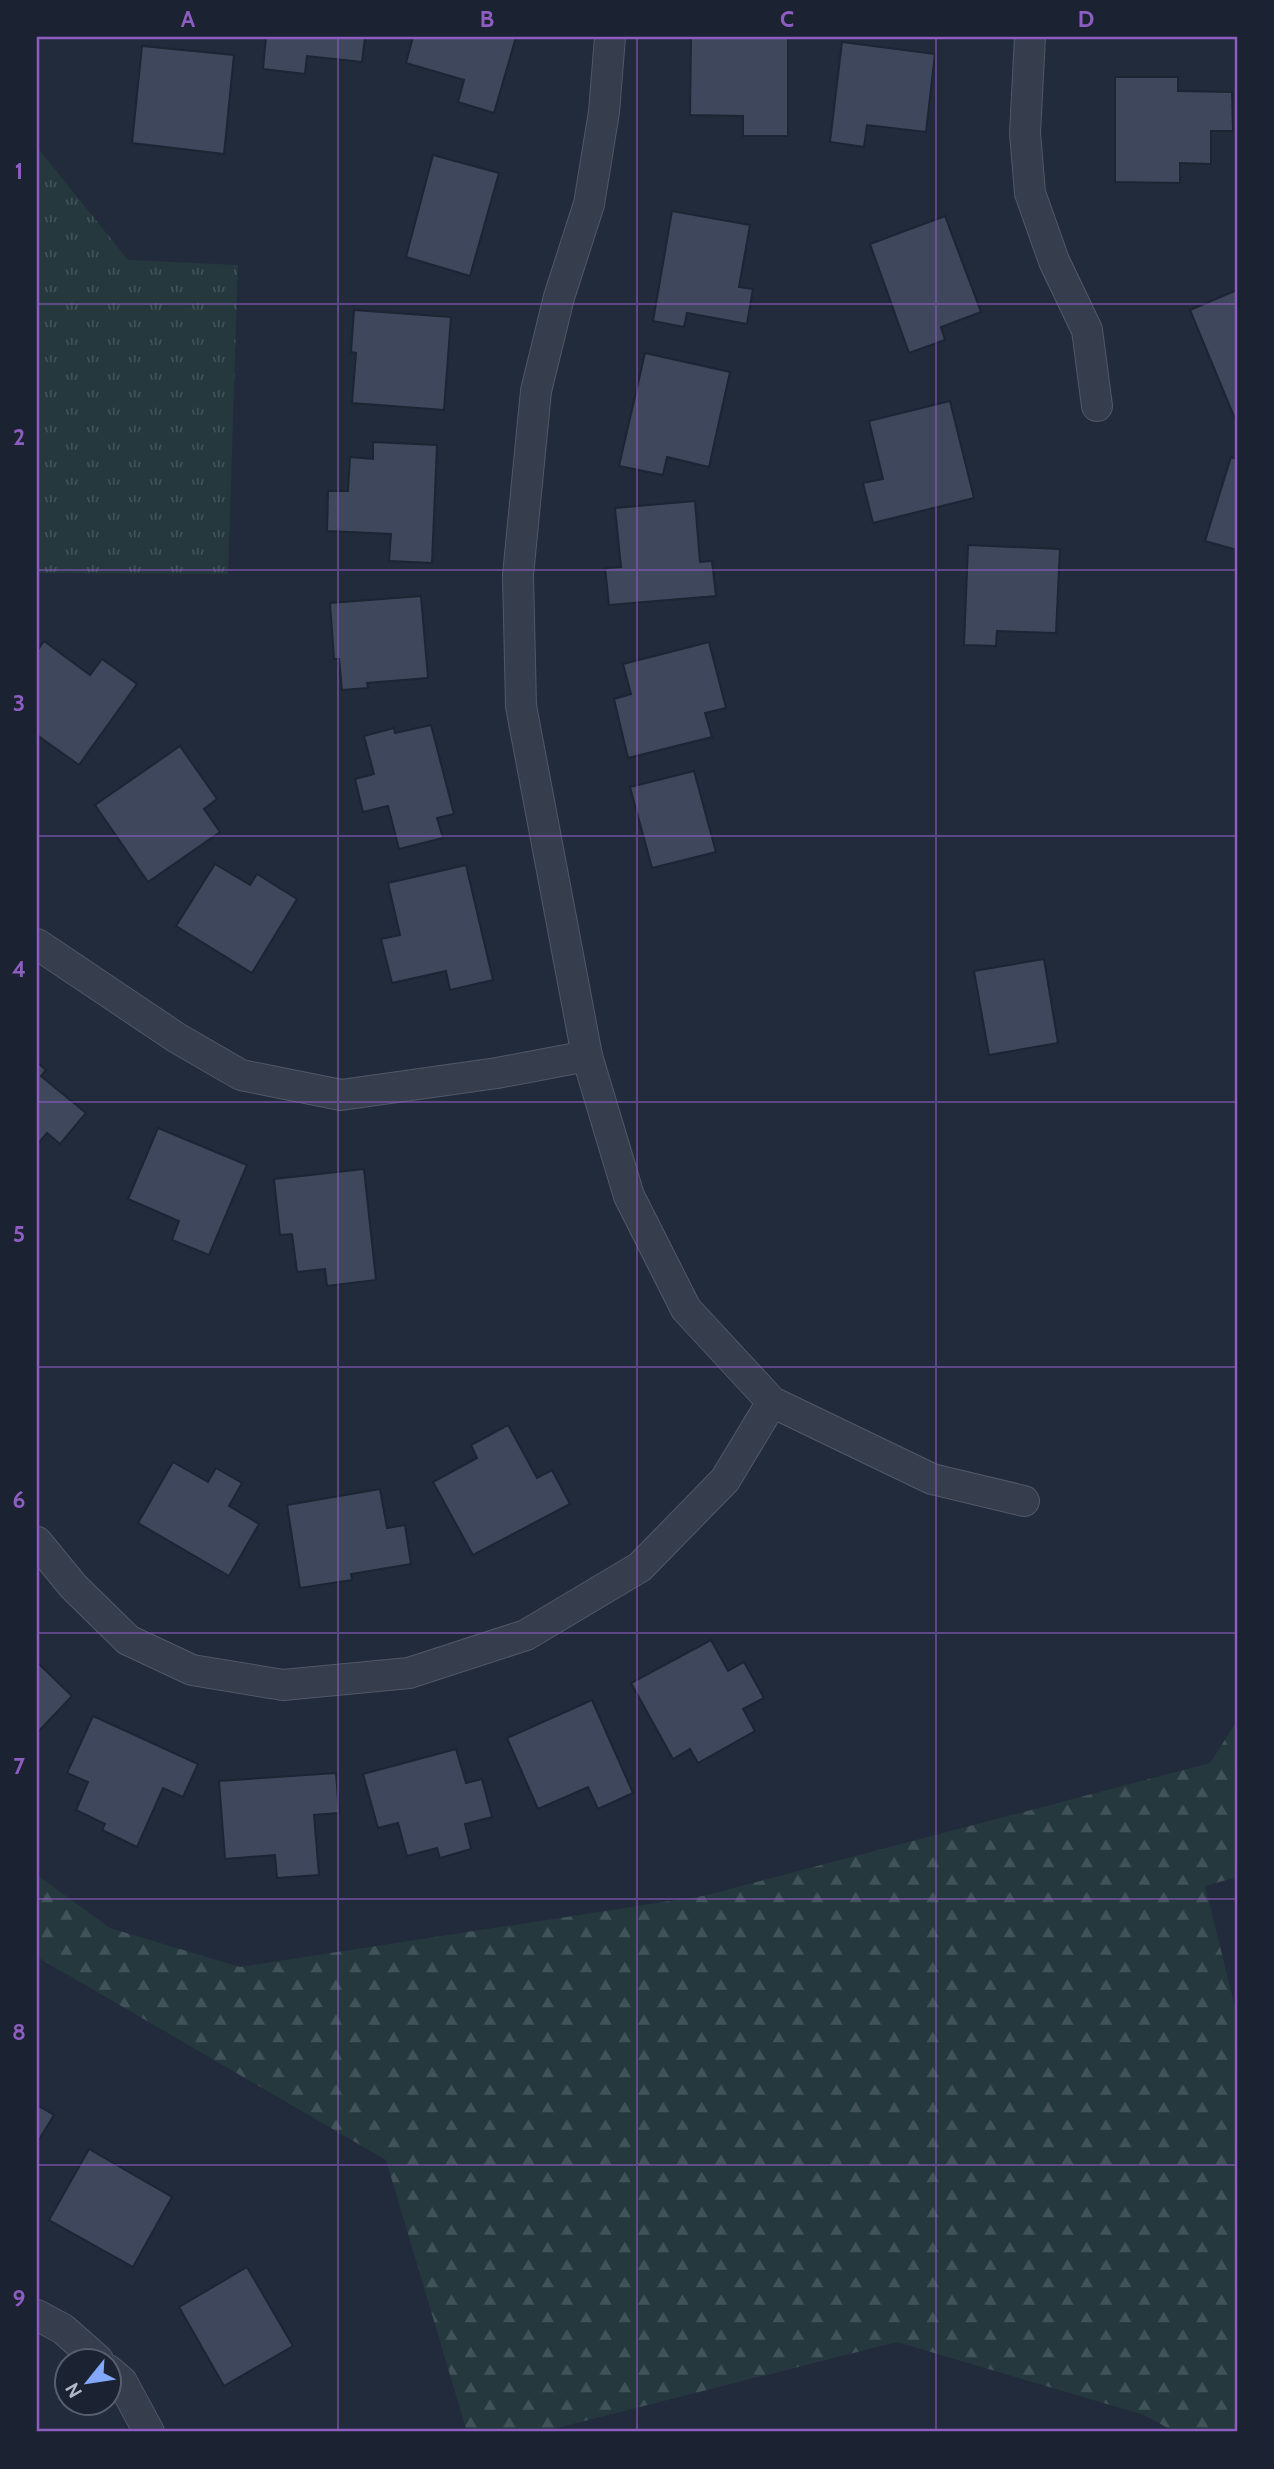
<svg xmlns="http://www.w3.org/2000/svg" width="1274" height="2469" viewBox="0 0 1274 2469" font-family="Cabin,sans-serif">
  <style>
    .grass { fill: url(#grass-tufts) }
    .forest { fill: url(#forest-firs) }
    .building { fill: #3e475c; stroke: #1d2433; stroke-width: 2 }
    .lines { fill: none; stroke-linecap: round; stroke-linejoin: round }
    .street-casing { stroke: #515867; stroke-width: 32 }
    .street { stroke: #363d4c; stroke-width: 30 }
    .grid { fill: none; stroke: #8e5dc2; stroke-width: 2; stroke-opacity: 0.55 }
    .neatline { fill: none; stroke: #8e5dc2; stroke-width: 2.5 }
    .grid-label { font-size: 23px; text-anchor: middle; font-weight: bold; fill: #8e5dc2 }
  </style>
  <defs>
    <pattern id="grass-tufts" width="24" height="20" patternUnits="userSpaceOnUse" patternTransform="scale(1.75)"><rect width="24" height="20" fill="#24383d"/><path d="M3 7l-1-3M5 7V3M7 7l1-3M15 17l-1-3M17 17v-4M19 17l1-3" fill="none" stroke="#415358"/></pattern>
    <pattern id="forest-firs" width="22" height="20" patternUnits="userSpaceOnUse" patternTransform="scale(1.75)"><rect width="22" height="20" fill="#24383d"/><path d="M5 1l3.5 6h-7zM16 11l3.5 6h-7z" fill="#415358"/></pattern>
  </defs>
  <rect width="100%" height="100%" fill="#222b3c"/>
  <path class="grass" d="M37,147L128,260L238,265L228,574L37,573Z"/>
  <path class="forest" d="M1237,1721V1877L1205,1886L1237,2015V2432H1175L1144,2415L897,2342L541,2432H467L386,2160L37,1957V1875L110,1928L240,1967L703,1896L1210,1763Z"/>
  <g class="building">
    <path d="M266,37H365L362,62L307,56L305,74L263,69Z"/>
    <path d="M413,37H516L494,113L458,102L464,80L406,63Z"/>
    <path d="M691,37H788V136H743V116L690,115Z"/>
    <path d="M842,42L935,54L926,132L867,125L864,147L830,142Z"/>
    <path d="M142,46L234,55L224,154L132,143Z"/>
    <path d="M1115,77H1178V91L1232,92L1233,131H1211V164L1180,163V183L1115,182Z"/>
    <path d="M433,155L499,173L470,276L406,257Z"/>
    <path d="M672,211L750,225L739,287L753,289L747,324L687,313L684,327L653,321Z"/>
    <path d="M945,216L981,312L941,327L945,340L909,353L870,244Z"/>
    <path d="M1237,290V419H1235L1190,310Z"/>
    <path d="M354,310L451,317L444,410L352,403L356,353L351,352Z"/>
    <path d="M645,353L730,372L709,467L667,457L663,475L619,466Z"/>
    <path d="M950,401L974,498L873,523L863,483L883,479L869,421Z"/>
    <path d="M373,442L437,445L432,563L389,561L391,534L327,531L328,491H348L350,457L373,459Z"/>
    <path d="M1231,457L1237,459V550L1205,541Z"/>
    <path d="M695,501L700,562L712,561L716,596L609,605L605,568L621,567L615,508Z"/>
    <path d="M968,545L1060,549L1056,633L997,631L996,646L964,645Z"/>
    <path d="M421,596L428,678L367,683L368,688L342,690L339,659H334L330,603Z"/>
    <path d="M44,641L90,675L102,659L137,684L79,765L37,735V651Z"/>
    <path d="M709,642L726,708L705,713L712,737L628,758L614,699L631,694L623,664Z"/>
    <path d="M431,725L454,814L437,818L443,838L399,849L388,806L363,812L355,779L374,774L364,736L394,728L395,733Z"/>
    <path d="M180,746L217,799L204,809L220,832L148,882L95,805Z"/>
    <path d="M694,771L716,852L652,868L630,787Z"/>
    <path d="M215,864L250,885L257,874L297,899L252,973L176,926Z"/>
    <path d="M466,865L493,980L450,990L446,971L392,983L381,939L400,935L388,883Z"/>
    <path d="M1044,959L1058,1043L989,1055L974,971Z"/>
    <path d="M37,1062L46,1070L41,1076L86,1113L60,1144L47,1133L37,1145Z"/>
    <path d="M158,1128L247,1165L209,1255L172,1240L179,1221L128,1199Z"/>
    <path d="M364,1169L376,1280L327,1286L325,1269L297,1272L292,1234L280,1235L274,1179Z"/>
    <path d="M508,1425L537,1478L552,1470L570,1504L473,1555L433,1482L477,1458L471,1445Z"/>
    <path d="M173,1462L208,1482L216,1468L242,1483L229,1506L259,1524L229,1576L138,1523Z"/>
    <path d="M380,1489L387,1528L405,1525L411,1564L351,1574L352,1580L300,1588L287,1505Z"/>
    <path d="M711,1640L728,1671L744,1662L764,1698L743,1709L755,1731L698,1763L690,1749L673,1759L631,1683Z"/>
    <path d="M37,1662L72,1696L37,1733Z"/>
    <path d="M592,1700L633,1793L598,1809L588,1787L538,1809L507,1738Z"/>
    <path d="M93,1716L198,1764L183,1797L163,1788L137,1847L102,1830L105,1824L76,1810L88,1782L67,1773Z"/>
    <path d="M456,1749L466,1783L482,1779L492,1817L465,1824L471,1849L440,1858L437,1848L407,1856L398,1823L378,1828L363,1774Z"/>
    <path d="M336,1773L339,1813L314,1815L319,1875L277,1878L275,1855L225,1859L219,1781Z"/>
    <path d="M37,2105L54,2115L37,2143Z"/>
    <path d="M89,2149L172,2197L133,2267L49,2220Z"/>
    <path d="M247,2267L293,2346L224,2386L179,2307Z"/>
  </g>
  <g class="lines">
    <defs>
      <g id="street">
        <path d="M1030,37L1025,133L1030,193L1054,261L1087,330L1097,406"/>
        <path d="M37,944L177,1038L241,1075L341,1095L497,1073L587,1056L521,706L518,575L536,391L559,297L589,204L604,112L610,37"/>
        <path d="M587,1056L629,1196L686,1309L772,1402L932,1479L1024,1501"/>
        <path d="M37,1542L73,1586L128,1640L192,1670L283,1685L409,1673L526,1635L640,1567L725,1480L772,1402"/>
        <path d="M37,2315L63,2329L98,2360"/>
        <path d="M108,2370L122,2382L149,2432"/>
      </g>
    </defs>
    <use href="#street" class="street-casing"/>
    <use href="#street" class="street"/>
  </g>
  <path class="grid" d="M338,37V2432M637,37V2432M936,37V2432M37,304H1237M37,570H1237M37,836H1237M37,1102H1237M37,1367H1237M37,1633H1237M37,1899H1237M37,2165H1237"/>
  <rect width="1274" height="2469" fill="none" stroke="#1b2231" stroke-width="77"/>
  <g transform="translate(88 2382) rotate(240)"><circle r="33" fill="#1b2231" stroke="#575e6d" stroke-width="2"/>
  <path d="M0-5L12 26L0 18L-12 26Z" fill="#83a7fb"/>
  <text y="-10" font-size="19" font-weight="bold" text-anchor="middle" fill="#b1b8c8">N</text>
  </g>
  <rect x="38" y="38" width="1198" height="2392" class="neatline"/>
  <g class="grid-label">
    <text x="188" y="27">A</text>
    <text x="487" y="27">B</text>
    <text x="787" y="27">C</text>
    <text x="1086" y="27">D</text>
    <text x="19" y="179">1</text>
    <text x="19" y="445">2</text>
    <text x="19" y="711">3</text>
    <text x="19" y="977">4</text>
    <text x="19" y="1242">5</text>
    <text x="19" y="1508">6</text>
    <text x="19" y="1774">7</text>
    <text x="19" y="2040">8</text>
    <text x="19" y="2306">9</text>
  </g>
</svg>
